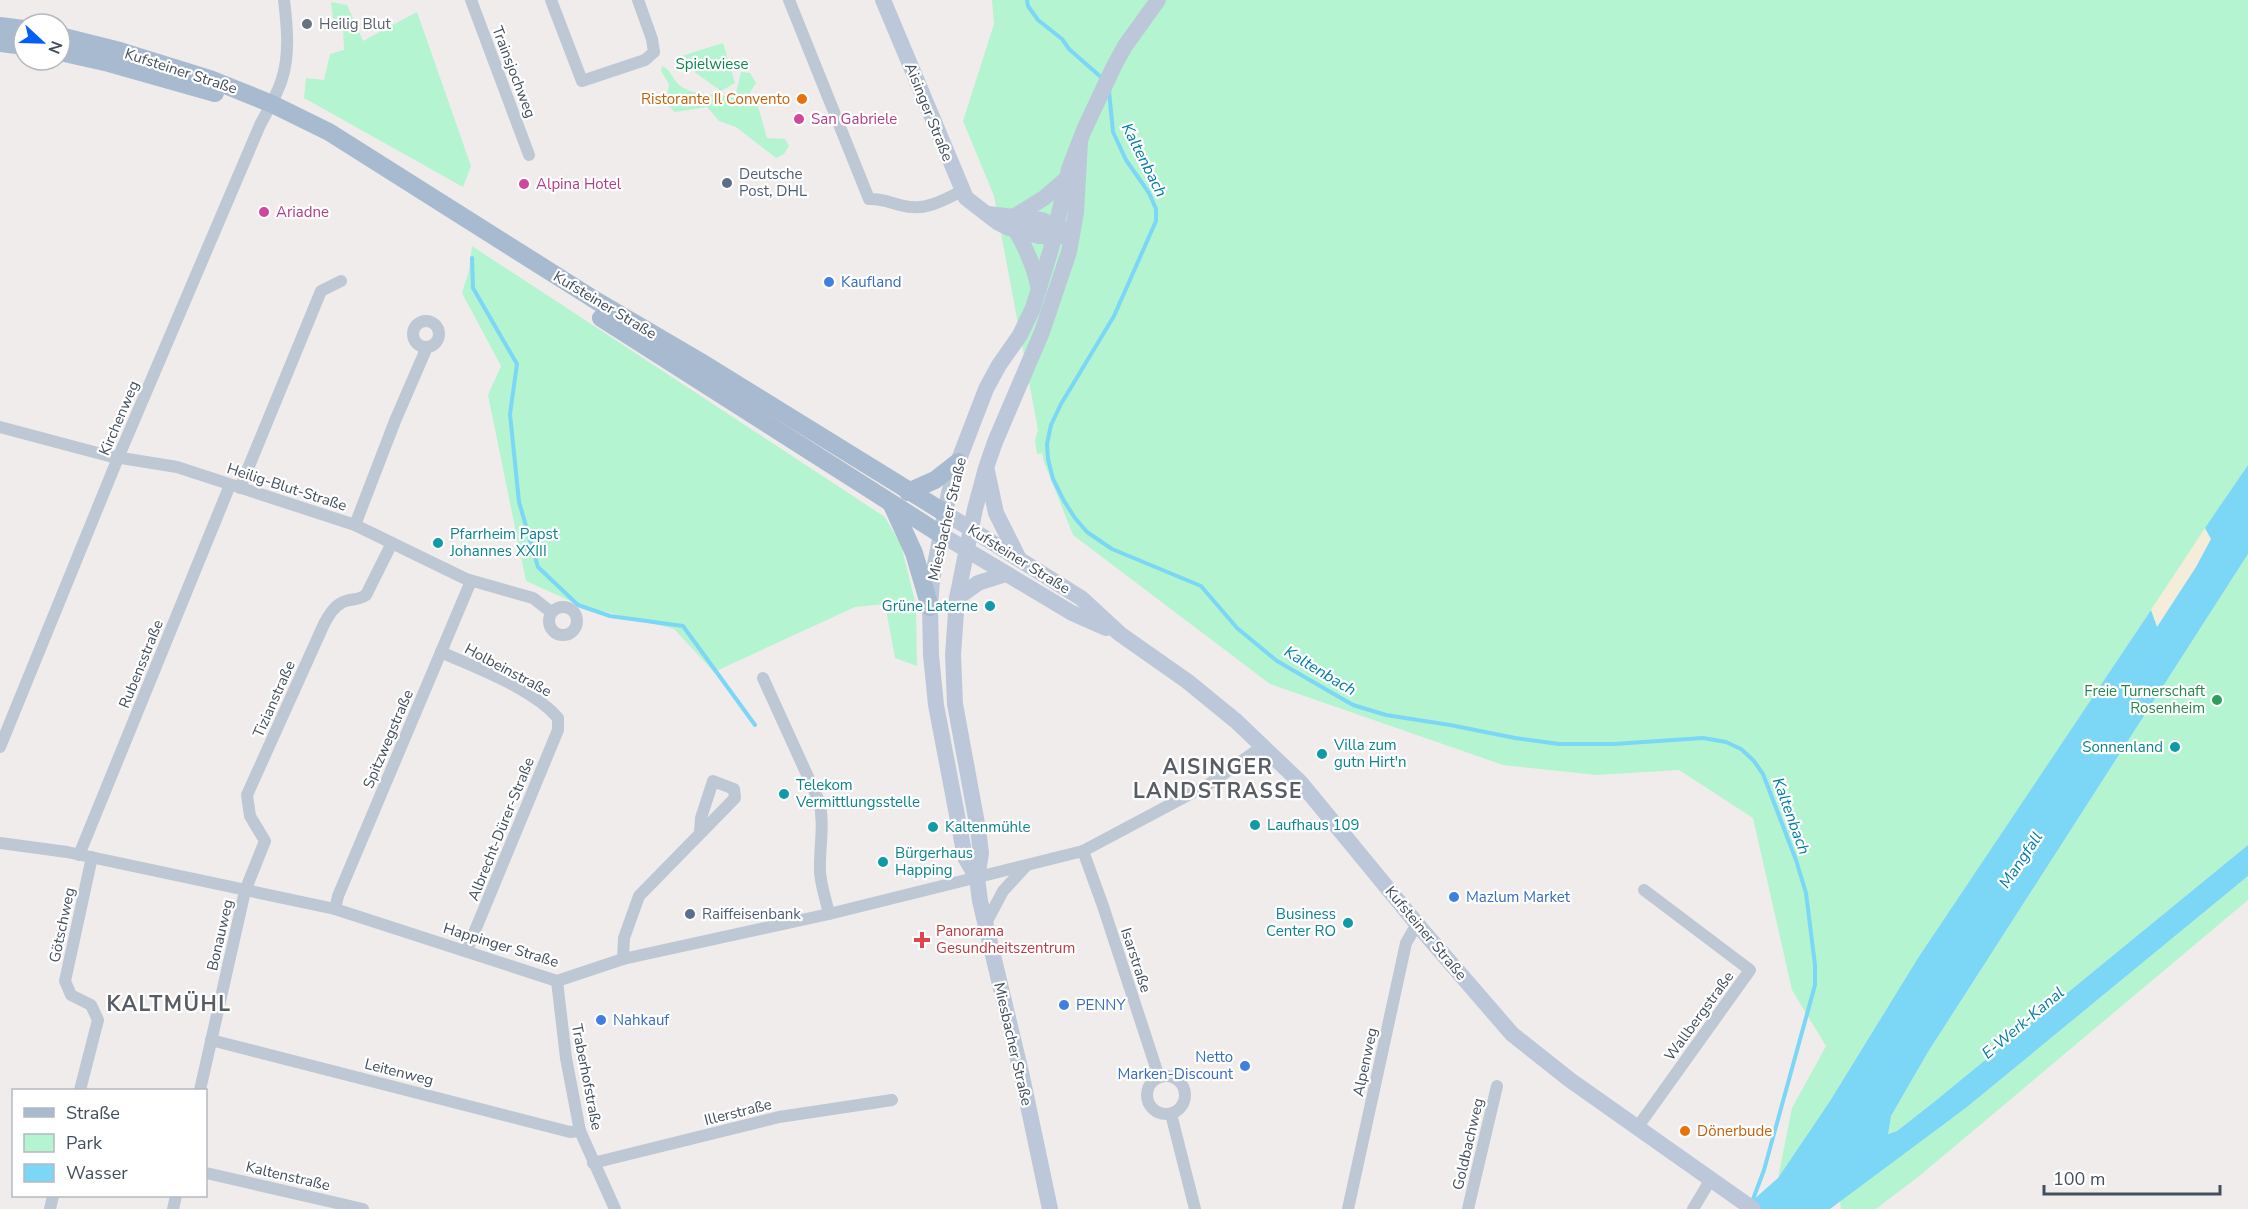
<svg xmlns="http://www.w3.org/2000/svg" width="2248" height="1209" viewBox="0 0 2248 1209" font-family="'Nunito Sans',sans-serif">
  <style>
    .green { fill: #b4f4d0 }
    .sand { fill: #f4edda }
    .water { fill: #7cd6f6 }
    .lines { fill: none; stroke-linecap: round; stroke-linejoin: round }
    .stream { stroke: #7cd6f6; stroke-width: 4 }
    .street { stroke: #bec8d4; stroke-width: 12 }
    .secondary { stroke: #bcc8d9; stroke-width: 16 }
    .primary { stroke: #a8bad0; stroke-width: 18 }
    .worship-dot { fill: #6b7280; stroke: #fff; stroke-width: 2 }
    .food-dot { fill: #e8710a; stroke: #fff; stroke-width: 2 }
    .hotel-dot { fill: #d1479c; stroke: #fff; stroke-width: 2 }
    .service-dot { fill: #5c6f8a; stroke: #fff; stroke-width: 2 }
    .shop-dot { fill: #3f7fe0; stroke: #fff; stroke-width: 2 }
    .culture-dot { fill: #0f9aa8; stroke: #fff; stroke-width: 2 }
    .leisure-dot { fill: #2e9e5b; stroke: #fff; stroke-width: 2 }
    .health-dot { fill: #e0444e; stroke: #fff; stroke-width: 2 }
    .labels { text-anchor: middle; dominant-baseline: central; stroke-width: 4.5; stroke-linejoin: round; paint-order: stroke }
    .worship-label { font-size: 15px; fill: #5b616d; stroke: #fff; text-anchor: start }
    .park-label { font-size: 15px; fill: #0b854f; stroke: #fff }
    .street-label { font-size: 15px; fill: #434f5c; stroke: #fff }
    .food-label { font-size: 15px; fill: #c56008; stroke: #fff; text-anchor: end }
    .hotel-label { font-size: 15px; fill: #b23c85; stroke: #fff; text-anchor: start }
    .service-label { font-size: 15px; fill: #4e5e75; stroke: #fff; text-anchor: start }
    .shop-label { font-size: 15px; fill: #366cbe; stroke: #fff; text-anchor: start }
    .culture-label { font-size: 15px; fill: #0d838f; stroke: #fff; text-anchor: start }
    .leisure-label { font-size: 15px; fill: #27864d; stroke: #fff; text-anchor: end }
    .health-label { font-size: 15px; fill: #be3a42; stroke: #fff; text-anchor: start }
    .water-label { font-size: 16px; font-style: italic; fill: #017daa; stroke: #fff }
    .district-label { font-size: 21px; font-weight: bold; letter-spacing: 1.5px; fill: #585c63; stroke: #fff }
  </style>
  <rect width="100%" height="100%" fill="#f0ecec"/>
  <g class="green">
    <path d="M992,0H2248V465L1918,958L1830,1101L1778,1178L1792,1108L1826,1046L1792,990L1753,818L1679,770L1596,775L1503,765L1270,684L1073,535L1044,462L1042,453L1037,454L1035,440L1038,430L994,196L963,121L994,24Z"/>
    <path d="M331,2L347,5L363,41L417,12L471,166L463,187L304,98L306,78L324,80L330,54L344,50L343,28L334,27Z"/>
    <path d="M723,43L735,83L721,91L675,58Z"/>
    <path d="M662,66C672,70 673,82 682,87C698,97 717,93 735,98L741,72L750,73L756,83L749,94L756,99L767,138L785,139L789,146L784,154L776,158L736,127L719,121L707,107L675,112L666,104L669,84L661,71Z"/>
    <path d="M472,246L885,517L901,545L916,605L917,666L895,658L885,604L855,607L714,672L674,629L579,605L526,581L488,395L501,366L462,293L469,271Z"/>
    <path d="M2248,554V845L1934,1102L1897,1131L1887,1134L1891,1116L1928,1052Z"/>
    <path d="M2248,876V900L1918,1177L1876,1209H1841L1840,1200L1967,1107Z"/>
  </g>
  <path class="sand" d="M2205,528L2211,539L2196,567L2156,627L2151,610Z"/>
  <path class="water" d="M2248,465V554L1928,1052L1891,1116L1888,1134L1897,1131L1934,1102L2248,845V876L1967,1107L1830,1209H1743L1778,1178L1830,1101L1918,958L2151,610L2157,627L2196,567L2211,539L2205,528Z"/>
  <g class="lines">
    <g class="stream">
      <path d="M1027,0L1028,6L1038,20L1062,39L1069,49L1102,78"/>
      <path d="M1109,91L1113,132L1126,160L1149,193L1156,209V221L1114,316L1061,404L1051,425L1047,444L1048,459L1053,479L1064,501L1075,518L1087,532L1112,549L1201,586L1237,628L1277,661L1353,705L1386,715L1450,725L1515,738L1559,744H1614L1703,738L1726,742L1741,749L1754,761L1763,774L1796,860L1806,893L1815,965V985L1764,1170L1752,1202"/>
      <path d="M472,258L473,288L517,364L510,414L519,502L538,567L578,605L610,616L683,626L755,725"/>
    </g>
    <g class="street">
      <path d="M471,0L529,155"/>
      <path d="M551,0L582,81L645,60L654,52L652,39L638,0"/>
      <path d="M789,0L869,199C885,198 896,206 912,207C929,209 947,198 962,191"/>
      <circle cx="426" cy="334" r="13"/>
      <path d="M0,427L109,456L177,467L355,525L466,579L533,598L551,612"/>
      <path d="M240,488L321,291L341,281"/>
      <path d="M355,525L395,421L427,347"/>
      <circle cx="563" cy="621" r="14"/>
      <path d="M441,652C478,669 532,688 558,718V730L467,950"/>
      <path d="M763,678L819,801C825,824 819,848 820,872C821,886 826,900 829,914"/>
      <path d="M0,747L118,458L260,125C268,110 277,95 282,79C290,54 287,25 284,0"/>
      <path d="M0,843L67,852L335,909L557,981L623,959L829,914L1083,851L1209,784L1263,746"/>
      <path d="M1083,851L1103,906L1159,1077"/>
      <path d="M79,855L230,485"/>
      <path d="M335,909L338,896L471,581"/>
      <path d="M985,925L1003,891L1026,866"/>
      <path d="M623,959L624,938L639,896L735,798L734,789L713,781L701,818L700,832"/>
      <path d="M557,981L566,1058L580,1131L615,1209"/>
      <path d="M211,1040L570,1132L580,1131"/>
      <circle cx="1166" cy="1095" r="19"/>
      <path d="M80,1090L98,1020L91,1005L71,995L65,981L92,857"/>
      <path d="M200,1090L245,891L265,841L250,816L247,795L324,624C329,615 334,606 343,602C351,598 358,601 366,595L392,543"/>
      <path d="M1171,1114L1195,1209"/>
      <path d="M1637,1128L1750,970L1644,890"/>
      <path d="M593,1163L779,1117L892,1100"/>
      <path d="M206,1173L363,1209"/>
      <path d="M50,1209L53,1196"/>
      <path d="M173,1209L176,1196"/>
      <path d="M1348,1209L1406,943L1417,924"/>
      <path d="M1468,1209L1497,1086"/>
      <path d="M1693,1209L1711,1179"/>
    </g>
    <g class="secondary">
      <path d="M883,0L966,198L997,222L1009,228L1039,236H1063"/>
      <path d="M988,214L1042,220L1064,230"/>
      <path d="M1015,216L1044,198L1066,179"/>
      <path d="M1016,231C1027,250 1035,268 1039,290"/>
      <path d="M987,471L996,513L1019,559"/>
      <path d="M945,513L1081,598L1120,634L1187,681L1236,721L1301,783L1422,930L1512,1034L1570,1080L1753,1209"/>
      <path d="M940,534L1072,613L1106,628"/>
      <path d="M957,598L978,583L1006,574"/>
      <path d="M977,878L965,857L936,705L931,655L930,607L932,580L949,493L958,462L986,389L999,365L1020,335L1033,308L1051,249L1069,169L1084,130L1114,66L1125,46L1158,0"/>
      <path d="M1050,1209L1021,1072L980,901L977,878L981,853L978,829L955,704L953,655L957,598L975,509L986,468L995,442L1042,332L1069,252L1076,212L1080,141"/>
    </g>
    <g class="primary">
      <path d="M0,26L24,29"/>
      <path d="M60,36L120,51L210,79L272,104L329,132L595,300L699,361L945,513"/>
      <path d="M0,43L24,46"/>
      <path d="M60,52L109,63L215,93"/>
      <path d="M601,318L940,534"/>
      <path d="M908,492L935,480L958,462"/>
      <path d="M892,505L914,553L930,607"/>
    </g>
  </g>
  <circle class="worship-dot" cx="307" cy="24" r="6"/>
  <g class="food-dot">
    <circle cx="802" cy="99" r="6"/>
    <circle cx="1685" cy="1131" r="6"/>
  </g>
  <g class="hotel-dot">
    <circle cx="799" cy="119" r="6"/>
    <circle cx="524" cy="184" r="6"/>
    <circle cx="264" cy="212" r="6"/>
  </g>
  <g class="service-dot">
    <circle cx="727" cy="183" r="6"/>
    <circle cx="690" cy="914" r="6"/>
  </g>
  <g class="shop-dot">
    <circle cx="829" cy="282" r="6"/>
    <circle cx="1454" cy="897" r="6"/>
    <circle cx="1064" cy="1005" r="6"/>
    <circle cx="601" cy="1020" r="6"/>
    <circle cx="1245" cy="1066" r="6"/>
  </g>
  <g class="culture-dot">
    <circle cx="438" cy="543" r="6"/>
    <circle cx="990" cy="606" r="6"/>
    <circle cx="2175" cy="747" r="6"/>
    <circle cx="1322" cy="754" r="6"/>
    <circle cx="784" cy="794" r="6"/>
    <circle cx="1255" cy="825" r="6"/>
    <circle cx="933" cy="827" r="6"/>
    <circle cx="883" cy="862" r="6"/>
    <circle cx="1348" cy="923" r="6"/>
  </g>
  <circle class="leisure-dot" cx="2217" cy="700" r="6"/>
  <path class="health-dot" d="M919 931h6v6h6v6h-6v6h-6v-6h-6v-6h6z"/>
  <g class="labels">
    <g class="worship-label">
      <text x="319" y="24">Heilig Blut</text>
    </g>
    <g class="park-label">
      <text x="712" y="64">Spielwiese</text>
    </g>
    <g class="street-label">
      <text transform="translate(181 71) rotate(18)">Kufsteiner Straße</text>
      <text transform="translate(514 72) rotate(69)">Trainsjochweg</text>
      <text transform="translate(929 112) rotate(68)">Aisinger Straße</text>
      <text transform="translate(605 305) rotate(31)">Kufsteiner Straße</text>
      <text transform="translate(119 418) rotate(-67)">Kirchenweg</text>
      <text transform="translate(287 487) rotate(18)">Heilig-Blut-Straße</text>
      <text transform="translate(947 519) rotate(-77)">Miesbacher Straße</text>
      <text transform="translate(1019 559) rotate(32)">Kufsteiner Straße</text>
      <text transform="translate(141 664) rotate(-68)">Rubensstraße</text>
      <text transform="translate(508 670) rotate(28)">Holbeinstraße</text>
      <text transform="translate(274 699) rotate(-66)">Tizianstraße</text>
      <text transform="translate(388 739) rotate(-67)">Spitzwegstraße</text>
      <text transform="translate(501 829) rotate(-68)">Albrecht-Dürer-Straße</text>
      <text transform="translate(62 925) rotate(-78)">Götschweg</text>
      <text transform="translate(1426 933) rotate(50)">Kufsteiner Straße</text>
      <text transform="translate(220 935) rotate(-77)">Bonauweg</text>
      <text transform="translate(501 945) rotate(17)">Happinger Straße</text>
      <text transform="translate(1136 960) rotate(72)">Isarstraße</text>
      <text transform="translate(1699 1016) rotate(-54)">Wallbergstraße</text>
      <text transform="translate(1013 1044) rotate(77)">Miesbacher Straße</text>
      <text transform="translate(1365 1062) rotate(-78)">Alpenweg</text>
      <text transform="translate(399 1072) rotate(14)">Leitenweg</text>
      <text transform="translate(587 1077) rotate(79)">Traberhofstraße</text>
      <text transform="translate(738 1112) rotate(-14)">Illerstraße</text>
      <text transform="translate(1468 1144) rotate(-77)">Goldbachweg</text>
      <text transform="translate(288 1176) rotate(13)">Kaltenstraße</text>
    </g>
    <g class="food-label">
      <text x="790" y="99">Ristorante Il Convento</text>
      <text x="1697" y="1131" text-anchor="start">Dönerbude</text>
    </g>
    <g class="hotel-label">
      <text x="811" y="119">San Gabriele</text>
      <text x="536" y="184">Alpina Hotel</text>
      <text x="276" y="212">Ariadne</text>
    </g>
    <g class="service-label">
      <text x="739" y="174">Deutsche<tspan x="739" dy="17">Post, DHL</tspan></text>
      <text x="702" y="914">Raiffeisenbank</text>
    </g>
    <g class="shop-label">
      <text x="841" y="282">Kaufland</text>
      <text x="1466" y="897">Mazlum Market</text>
      <text x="1076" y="1005">PENNY</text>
      <text x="613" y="1020">Nahkauf</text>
      <text x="1233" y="1057" text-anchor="end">Netto<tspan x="1233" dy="17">Marken-Discount</tspan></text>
    </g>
    <g class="culture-label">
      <text x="450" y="534">Pfarrheim Papst<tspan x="450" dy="17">Johannes XXIII</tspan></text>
      <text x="978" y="606" text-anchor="end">Grüne Laterne</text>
      <text x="1334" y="745">Villa zum<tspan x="1334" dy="17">gutn Hirt'n</tspan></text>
      <text x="2163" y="747" text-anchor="end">Sonnenland</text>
      <text x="796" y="785">Telekom<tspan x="796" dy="17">Vermittlungsstelle</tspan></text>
      <text x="1267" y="825">Laufhaus 109</text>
      <text x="945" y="827">Kaltenmühle</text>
      <text x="895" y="853">Bürgerhaus<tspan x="895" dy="17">Happing</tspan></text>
      <text x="1336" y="914" text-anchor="end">Business<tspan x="1336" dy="17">Center RO</tspan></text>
    </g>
    <g class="leisure-label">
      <text x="2205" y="691">Freie Turnerschaft<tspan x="2205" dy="17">Rosenheim</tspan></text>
    </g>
    <g class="health-label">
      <text x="936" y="931">Panorama<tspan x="936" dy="17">Gesundheitszentrum</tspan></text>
    </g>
    <g class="water-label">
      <text transform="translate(1144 160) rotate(63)">Kaltenbach</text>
      <text transform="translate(1320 671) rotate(31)">Kaltenbach</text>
      <text transform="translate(1791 816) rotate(70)">Kaltenbach</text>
      <text transform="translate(2021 860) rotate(-56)">Mangfall</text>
      <text transform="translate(2023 1023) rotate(-40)">E-Werk-Kanal</text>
    </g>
    <g class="district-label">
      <text x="1218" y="767">AISINGER<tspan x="1218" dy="24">LANDSTRASSE</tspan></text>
      <text x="169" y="1004">KALTMÜHL</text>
    </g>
  </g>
  <rect x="12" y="1089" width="195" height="108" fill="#ffffff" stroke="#b4b9be" stroke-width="1.5"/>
  <rect x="24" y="1108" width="30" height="9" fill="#a8bad0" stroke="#b4b9be" stroke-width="1.5"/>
  <text x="66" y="1119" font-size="18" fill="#434f5c">Straße</text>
  <rect x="24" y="1134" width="30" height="18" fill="#b4f4d0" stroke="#b4b9be" stroke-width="1.5"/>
  <text x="66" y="1149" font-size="18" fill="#434f5c">Park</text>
  <rect x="24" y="1164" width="30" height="18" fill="#7cd6f6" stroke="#b4b9be" stroke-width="1.5"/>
  <text x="66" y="1179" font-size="18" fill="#434f5c">Wasser</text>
  <g transform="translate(42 42) rotate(112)"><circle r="28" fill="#ffffff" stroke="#b4b9be" stroke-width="1.5"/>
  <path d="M0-4.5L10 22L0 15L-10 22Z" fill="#035ff3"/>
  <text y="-9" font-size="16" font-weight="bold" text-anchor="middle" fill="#434f5c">N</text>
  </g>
  <path d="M2044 1185v9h176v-9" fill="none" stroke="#434f5c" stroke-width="3"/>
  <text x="2053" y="1185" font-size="18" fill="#434f5c" stroke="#ffffff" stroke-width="4.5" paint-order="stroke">100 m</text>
</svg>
